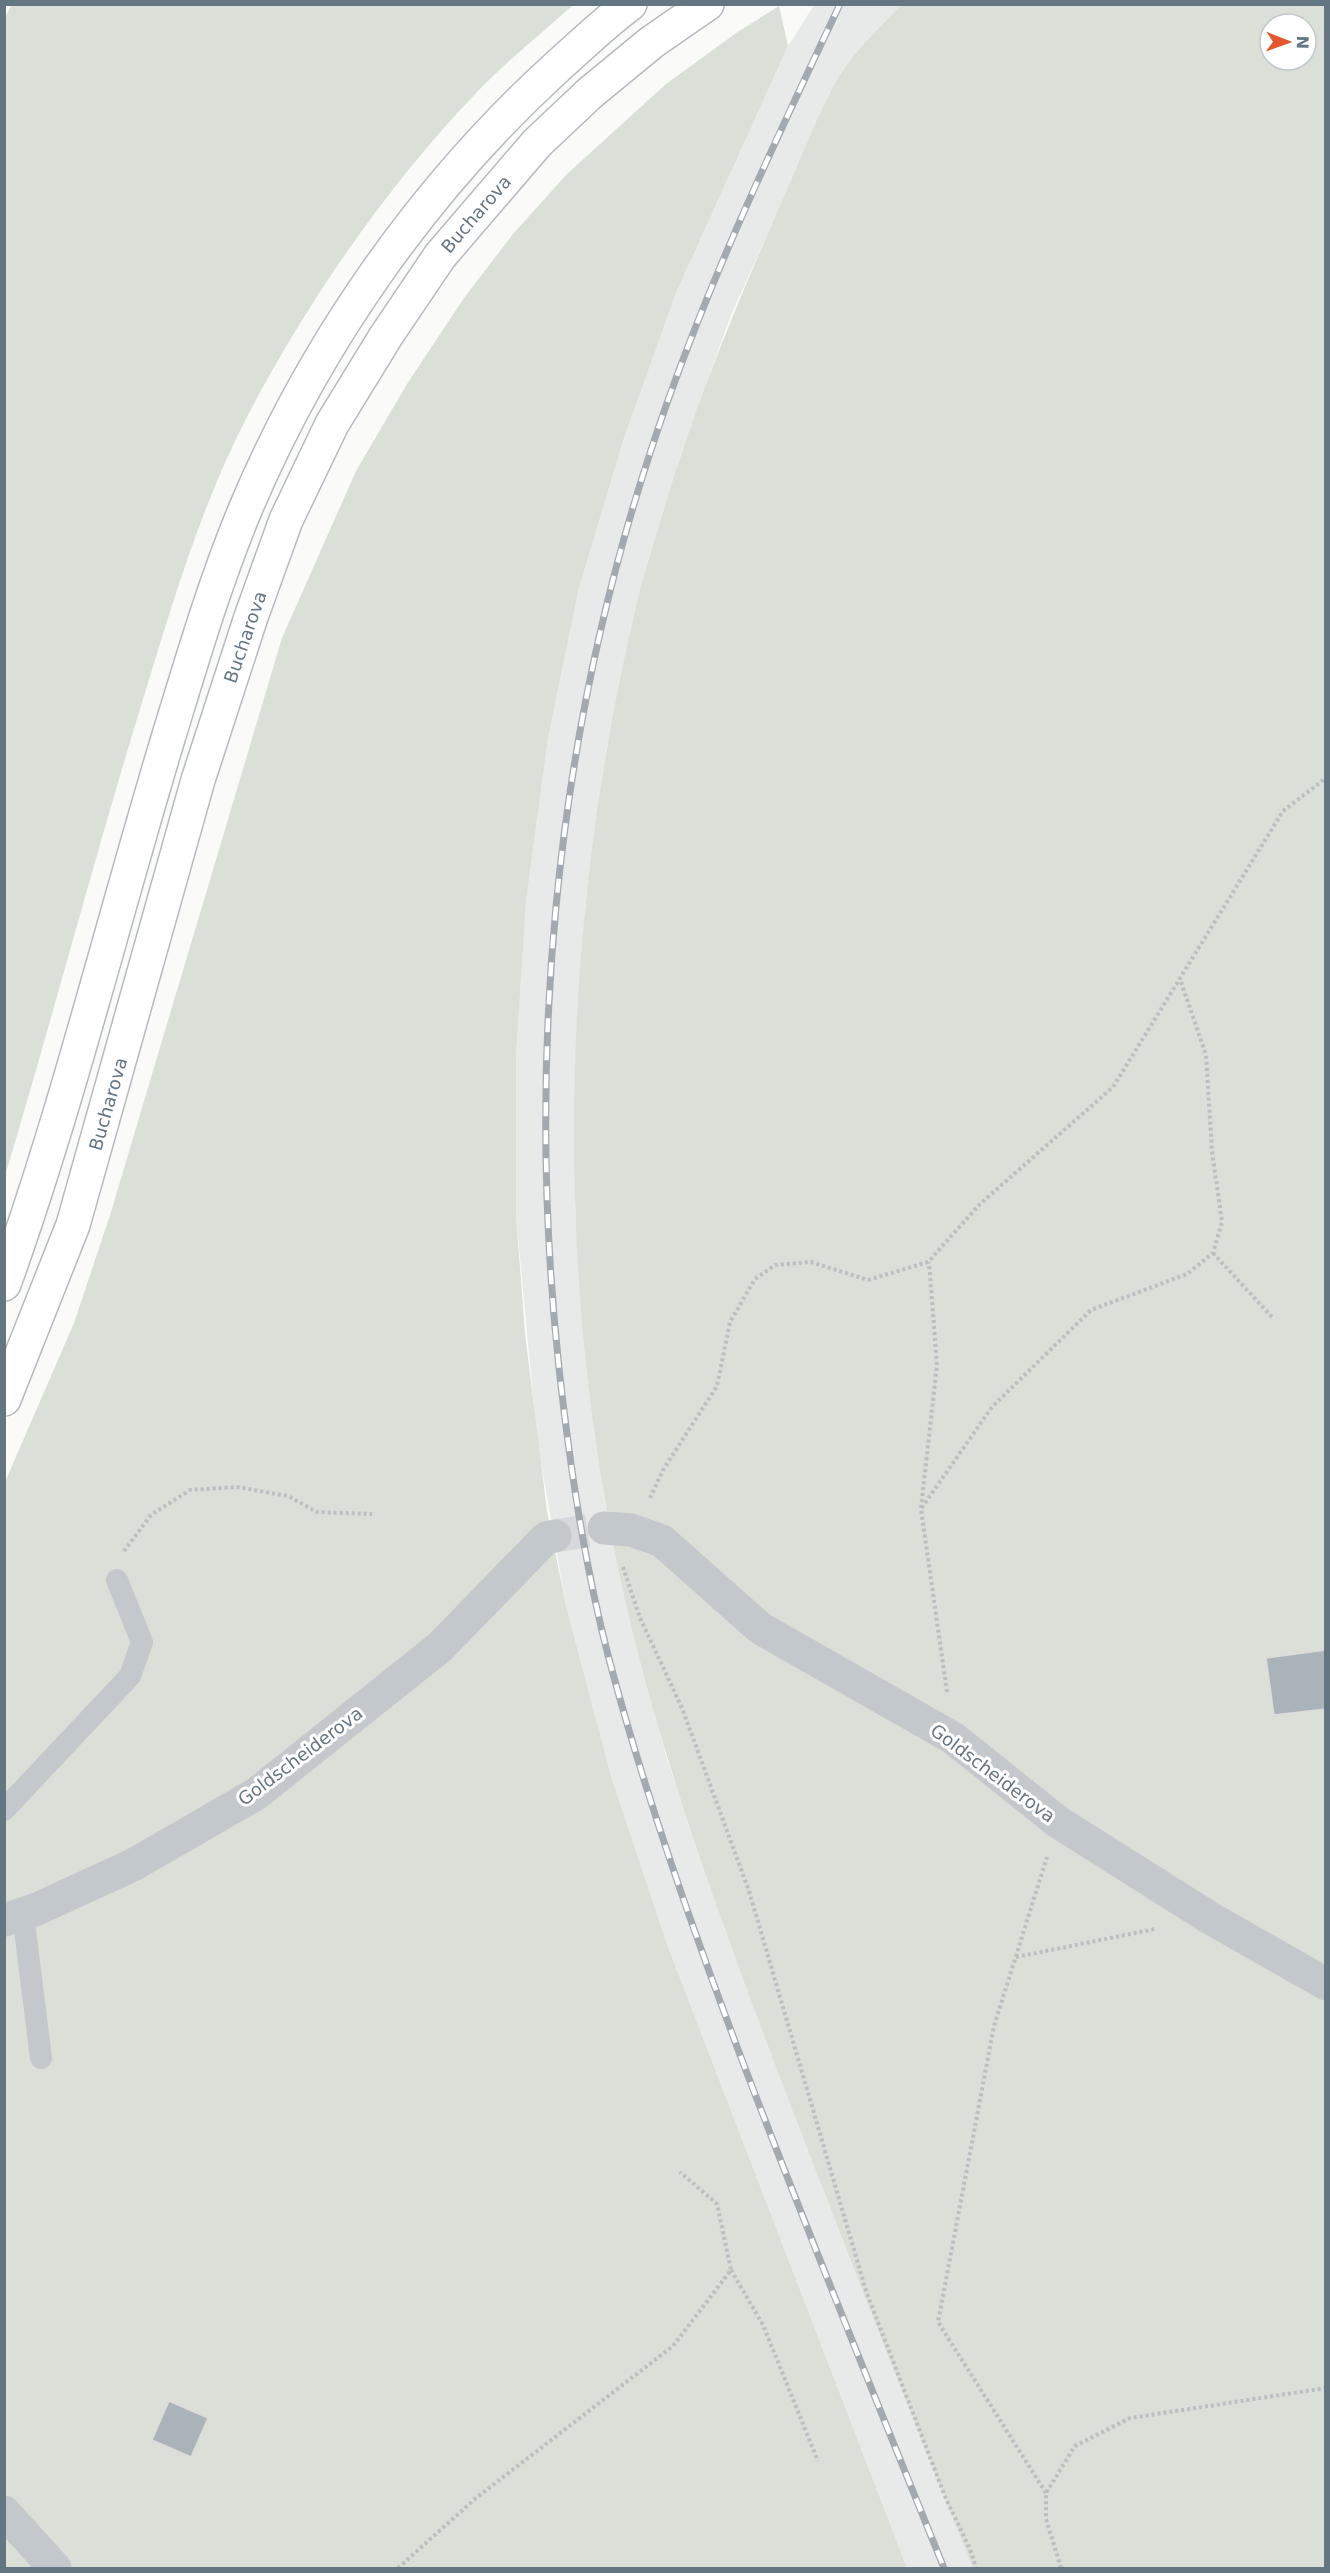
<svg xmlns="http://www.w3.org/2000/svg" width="1330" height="2573" viewBox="0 0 1330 2573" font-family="'DejaVu Sans',sans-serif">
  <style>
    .built { fill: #e8e9e9 }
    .green { fill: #dadfd7; fill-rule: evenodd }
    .building { fill: #aab3b9; stroke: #dcdcda; stroke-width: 1.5 }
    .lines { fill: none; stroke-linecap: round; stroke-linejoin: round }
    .street-tunnel { stroke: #d5d9db; stroke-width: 33; stroke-dasharray: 33 16; stroke-linecap: butt }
    .primary-casing { stroke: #b5babe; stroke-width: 36 }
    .path { stroke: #bbbfc2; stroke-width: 4; stroke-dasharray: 3 3; stroke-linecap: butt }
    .lane { stroke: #c3c8cc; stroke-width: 22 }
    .street { stroke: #c3c8cc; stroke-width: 33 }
    .primary { stroke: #fff; stroke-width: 33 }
    .rail-casing { stroke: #a2aab0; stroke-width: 7 }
    .rail { stroke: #fff; stroke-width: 4.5; stroke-dasharray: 14; stroke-linecap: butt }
    .labels { text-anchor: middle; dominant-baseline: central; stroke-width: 6; stroke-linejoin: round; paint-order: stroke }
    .street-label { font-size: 18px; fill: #657683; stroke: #fff }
  </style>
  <rect width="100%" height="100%" fill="#fafaf8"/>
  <path class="built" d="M814,5H901L841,72L731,315L679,460L607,747L585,908L576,1059L575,1213L584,1328L605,1501L638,1651L667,1759L724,1927L827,2200L973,2568H907L668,1947L611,1776L566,1606L537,1439L516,1215V1057L526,902L548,738L579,588L623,441L676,293L788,46Z"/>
  <g class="green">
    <path d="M12,4L573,5C542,33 508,60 479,90C389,183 308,300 248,415C202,503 173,601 144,696C95,855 53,1016 5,1176L4,19Z"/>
    <path d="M901,5H1325V2568H973C906,2401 839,2233 775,2064C724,1929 674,1793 638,1653C551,1314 555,947 636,607C644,572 656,537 666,503C697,398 739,299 783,199C801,159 817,115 839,76C855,50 881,27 901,5ZM1270,24H1306V60H1270Z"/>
    <path d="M779,6L788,46L676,293L623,441L579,588L548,738L526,902L516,1057V1215L525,1334L547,1511L566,1606L611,1776L668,1947L907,2568H5V1482L74,1323L111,1212L282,638L356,471L407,384L464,298L513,234L567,174L666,84L739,31Z"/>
  </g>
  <g class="building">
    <path d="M1326,1650V1709L1274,1715L1266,1658Z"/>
    <path d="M169,2401L208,2418L191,2457L152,2440Z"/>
  </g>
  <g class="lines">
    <path class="street-tunnel" d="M555,1536L604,1528"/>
    <defs>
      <g id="primary">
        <path d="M4,1284C69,1103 114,916 170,732C193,657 215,582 245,510C315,343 424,188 558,66C582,45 604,23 630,4"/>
        <path d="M4,1399L73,1225L198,780L251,617L286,520L332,424L386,336L440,256L537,143L590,93L652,42L707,4"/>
      </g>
    </defs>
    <use href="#primary" class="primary-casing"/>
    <g class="path">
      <path d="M1213,1253L1272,1317"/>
      <path d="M650,1498L663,1470L717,1386L730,1322L755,1279L775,1265L811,1262L868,1280L928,1262L980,1204L1113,1087L1283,811L1326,778"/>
      <path d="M921,1508L937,1365L929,1262"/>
      <path d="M124,1551L151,1515L190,1490L237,1487L288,1496L317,1512L372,1514"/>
      <path d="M623,1567L640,1618L682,1708L749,1891L866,2291L946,2499L970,2549L976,2568"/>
      <path d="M947,1692L921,1509L992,1407L1091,1310L1187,1274L1213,1253L1222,1222L1212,1151L1206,1055L1180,979"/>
      <path d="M1016,1957L1155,1929"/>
      <path d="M731,2270L763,2325L818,2461"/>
      <path d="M1046,2493L938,2322L994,2026L1047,1857"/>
      <path d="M398,2568L476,2498L673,2346L731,2270L717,2204L680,2172"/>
      <path d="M1061,2568L1046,2519V2493L1075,2446L1130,2418L1326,2388"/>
    </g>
    <g class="lane">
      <path d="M4,1810L130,1676L142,1642L117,1580"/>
      <path d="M23,1914L41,2058"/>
    </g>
    <g class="street">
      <path d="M604,1528L631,1530L662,1541L760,1628L953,1738L1058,1822L1210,1918L1326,1984"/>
      <path d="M4,1920L37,1909L133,1865L256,1794L440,1647L546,1538L555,1536"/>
      <path d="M4,2512L55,2568"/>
    </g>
    <use href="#primary" class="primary"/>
    <defs>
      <path id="rail" d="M840,4C771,150 701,297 651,450C554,744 526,1061 559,1368C570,1466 584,1563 609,1659C646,1798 694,1933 745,2068C809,2236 877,2402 944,2568"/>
    </defs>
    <use href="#rail" class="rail-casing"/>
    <use href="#rail" class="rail"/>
  </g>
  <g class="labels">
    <g class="street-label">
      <text transform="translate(476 214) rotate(-49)">Bucharova</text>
      <text transform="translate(245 637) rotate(-71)">Bucharova</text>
      <text transform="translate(108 1104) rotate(-74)">Bucharova</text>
      <text transform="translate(300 1756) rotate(-37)">Goldscheiderova</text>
      <text transform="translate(993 1773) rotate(37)">Goldscheiderova</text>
    </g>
  </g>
  <rect width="1330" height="2573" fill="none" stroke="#657683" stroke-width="12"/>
  <g transform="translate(1288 42) rotate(91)"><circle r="28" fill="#ffffff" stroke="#c1c8cd" stroke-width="1.5"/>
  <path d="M0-4.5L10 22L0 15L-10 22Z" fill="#e4572e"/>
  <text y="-9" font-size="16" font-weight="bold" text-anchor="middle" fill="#657683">N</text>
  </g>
</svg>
